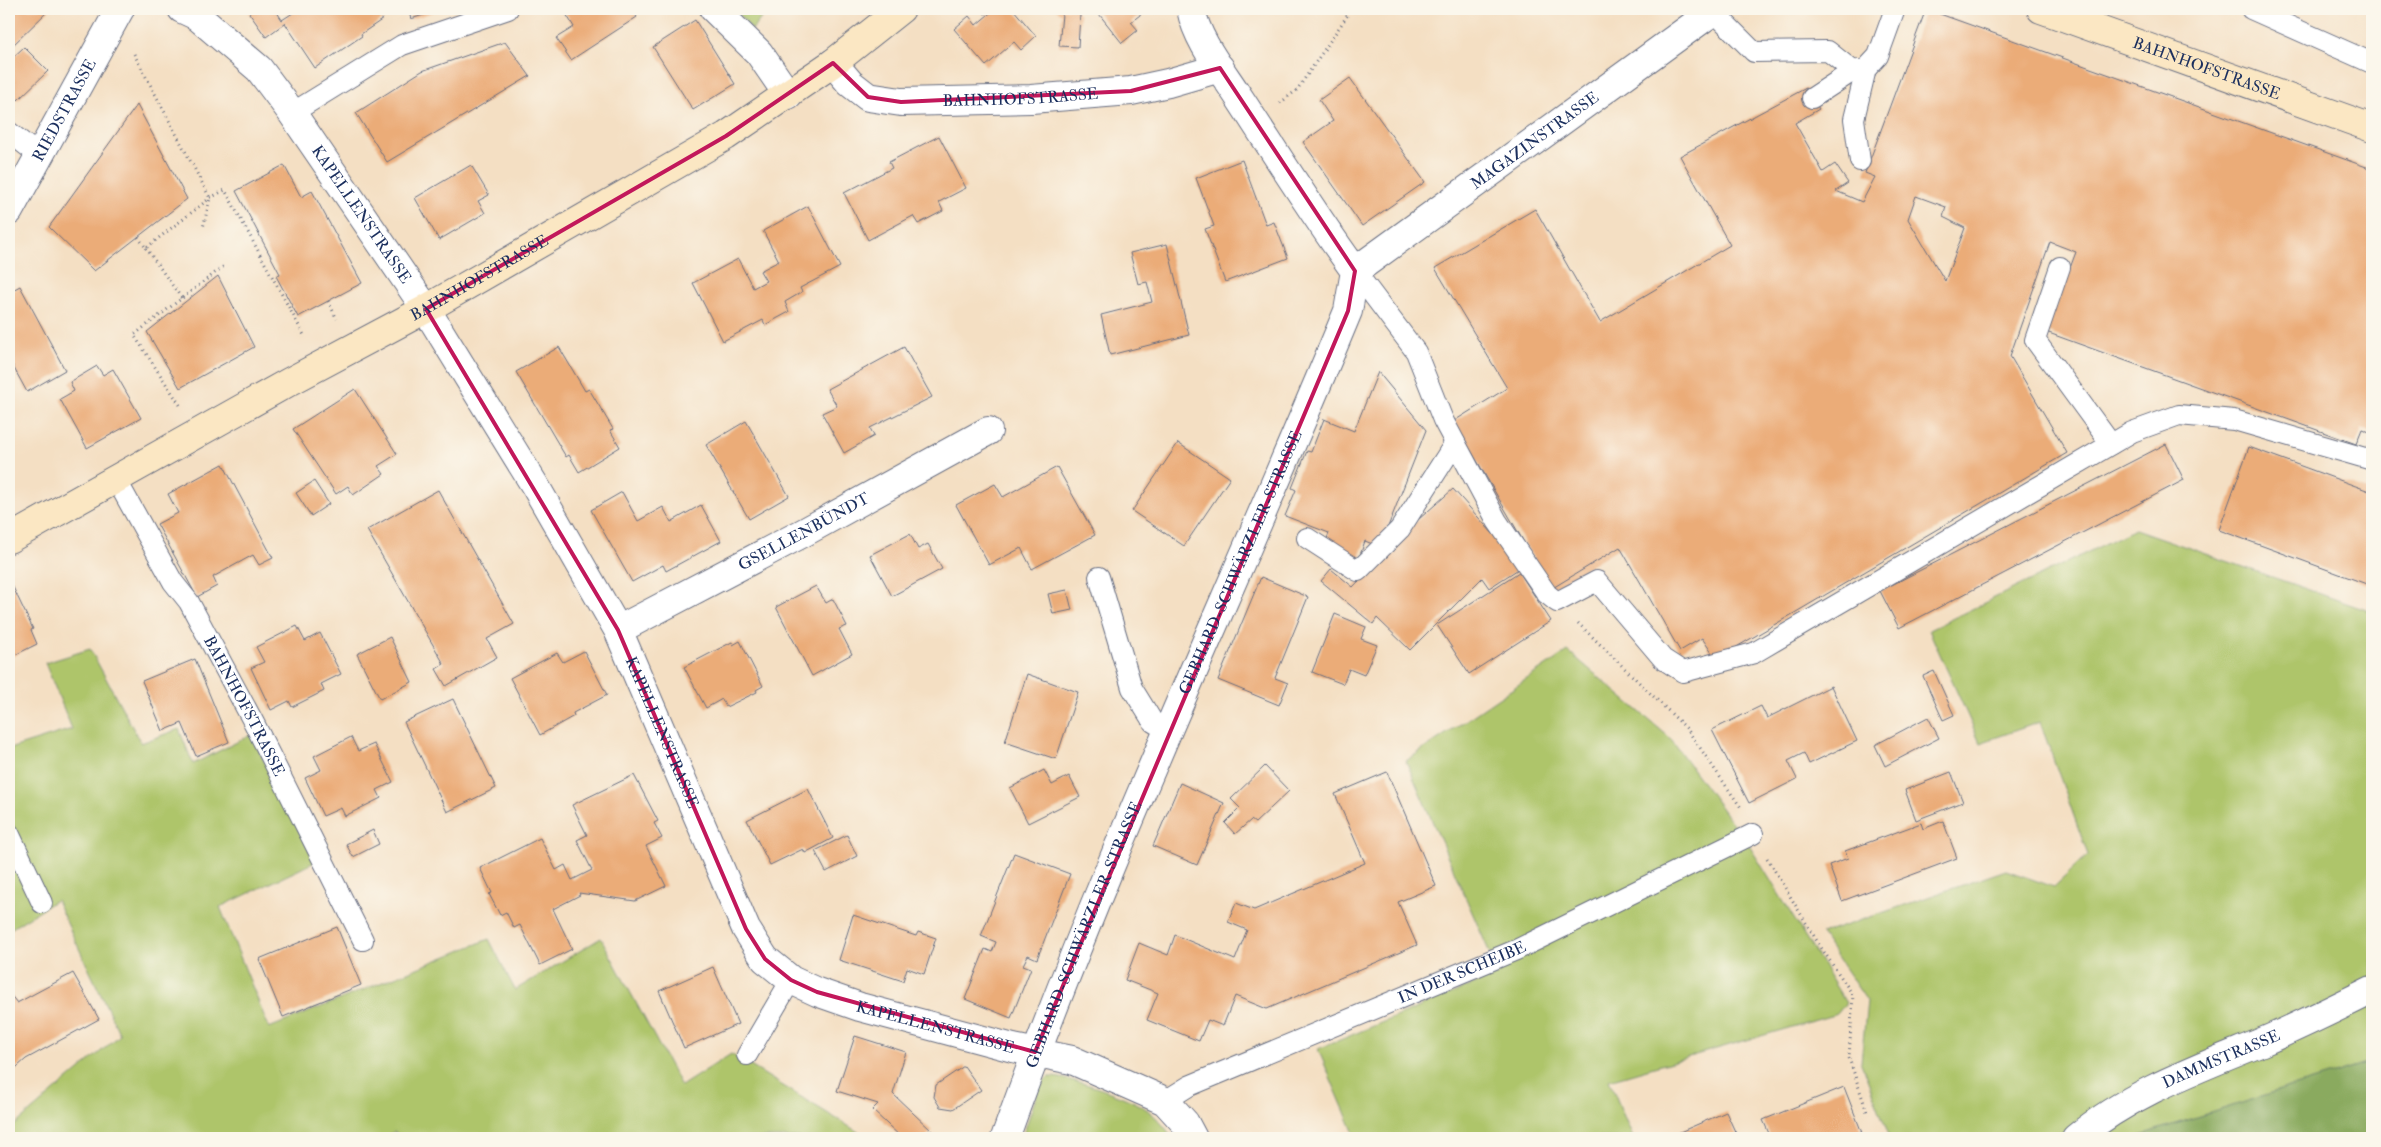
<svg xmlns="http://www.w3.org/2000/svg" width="2381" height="1147" viewBox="0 0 2381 1147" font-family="'IM FELL Double Pica',serif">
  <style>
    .green { fill: #aec56a; stroke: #647a64 }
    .forest { fill: #8aaa5e; stroke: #526c5e }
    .building { fill: #ebac78; fill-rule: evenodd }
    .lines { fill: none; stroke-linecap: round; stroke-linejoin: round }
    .lane-casing { stroke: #676d81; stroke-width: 22 }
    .street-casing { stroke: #676d81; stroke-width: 30 }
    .secondary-casing { stroke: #676d81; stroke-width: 30 }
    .path { stroke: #676d81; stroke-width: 3; stroke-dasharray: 1 4; stroke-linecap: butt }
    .lane { stroke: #fff; stroke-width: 20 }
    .street { stroke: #fff; stroke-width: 28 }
    .secondary { stroke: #fbe7c3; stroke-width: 28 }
    .marked { fill: none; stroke: #c2185b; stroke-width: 4; stroke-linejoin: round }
    .labels { text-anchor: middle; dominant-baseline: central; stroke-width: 4; stroke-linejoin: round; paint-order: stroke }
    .street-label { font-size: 16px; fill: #1b2f5e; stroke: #fbf7ec }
  </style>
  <rect width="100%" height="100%" fill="#fbf7ec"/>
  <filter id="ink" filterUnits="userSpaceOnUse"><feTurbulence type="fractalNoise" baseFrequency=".02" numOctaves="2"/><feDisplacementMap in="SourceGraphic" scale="10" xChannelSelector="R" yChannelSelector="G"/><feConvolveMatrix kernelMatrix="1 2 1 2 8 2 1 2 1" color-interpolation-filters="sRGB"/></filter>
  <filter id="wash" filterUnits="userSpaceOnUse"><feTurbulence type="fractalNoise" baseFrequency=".0096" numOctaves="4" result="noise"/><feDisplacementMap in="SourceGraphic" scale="20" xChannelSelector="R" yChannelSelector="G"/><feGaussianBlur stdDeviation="1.12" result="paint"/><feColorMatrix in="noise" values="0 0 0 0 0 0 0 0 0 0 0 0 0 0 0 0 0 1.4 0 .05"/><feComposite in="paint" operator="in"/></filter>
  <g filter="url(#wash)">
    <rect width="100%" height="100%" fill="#f4dfc3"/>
    <g class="green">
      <path d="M734,9H768L752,30Z"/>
      <path d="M2135,529L2372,612V1062L2131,1138H1890L1861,1063L1867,1001L1821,934L2006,870L2054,887L2088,855L2040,722L1980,743L1929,630Z"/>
      <path d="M90,649L141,743L179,729L193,764L251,735L315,862L220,907L269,1028L489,939L515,990L601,938L681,1086L731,1054L868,1138H405L394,1132L381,1138H9V1130L120,1035L56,900L9,930V749L72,729L45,663Z"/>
      <path d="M1568,651L1669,737L1750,847L1846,1003L1837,1014L1609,1080L1633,1138H1356L1318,1049L1499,974L1406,761Z"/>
      <path d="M1048,1077C1068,1076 1122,1095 1140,1105C1154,1113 1164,1126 1173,1138H1022L1040,1085Z"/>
    </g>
    <path class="forest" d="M2372,1062V1138H2131Z"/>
    <g id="blocks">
      <g class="building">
        <path d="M9,9H50L9,49Z"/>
        <path d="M255,9H275L282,20L299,9H376L383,19L361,34L362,36L315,68L285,23L266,37L249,13Z"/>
        <path d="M408,9H442L411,19Z"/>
        <path d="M563,9H632L637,17L571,60L556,38L574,27Z"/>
        <path d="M995,9H1013L1036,36L1021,50L1014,42L986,66L954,29L969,16L976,25Z"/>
        <path d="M1056,9H1075L1080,15L1078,47L1059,46L1062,14Z"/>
        <path d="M1095,9H1141L1140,15L1131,22L1138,30L1122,43Z"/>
        <path d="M1926,9L2372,169V433L2362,429L2356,444L2046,332L2076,252L2050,242L2010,356L2067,453L1716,659L1702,638L1680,651L1620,547L1551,589L1454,421L1507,388L1435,268L1535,209L1600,322L1730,245L1680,156L1806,88L1819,109L1795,123L1823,172L1835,164L1848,183L1836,191L1862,202L1875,177L1865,173ZM1916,196L1946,207L1943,217L1965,228L1945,281L1908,219Z"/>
        <path d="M695,20L735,84L693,110L653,47Z"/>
        <path d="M505,42L530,76L387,162L356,113L422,71Z"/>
        <path d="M24,47L48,71L18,100L9,91V61Z"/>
        <path d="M1350,78L1425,182L1362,226L1303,142L1333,121L1319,100Z"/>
        <path d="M137,105L187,199L94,271L49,227Z"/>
        <path d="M939,136L966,188L939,202L943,211L918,224L913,216L868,240L844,193L892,168L889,162Z"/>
        <path d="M1242,160L1266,225L1274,222L1288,258L1225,282L1205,229L1214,226L1196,178Z"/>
        <path d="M284,165L301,197L312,191L362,283L298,317L276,276L280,274L236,191Z"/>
        <path d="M471,165L489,195L478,201L485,213L439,240L415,198Z"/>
        <path d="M808,206L840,267L800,288L802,292L785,302L789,312L765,325L763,320L723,341L693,283L738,259L753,288L766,281L760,271L779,261L763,231Z"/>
        <path d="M1167,244L1189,335L1110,355L1101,315L1152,302L1147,282L1138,284L1130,253Z"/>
        <path d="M218,276L254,347L180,388L147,332Z"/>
        <path d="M20,286L65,370L27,392L9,359V292Z"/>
        <path d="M559,347L585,391L589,389L613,429L610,430L620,447L579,472L569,455L566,457L516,372Z"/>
        <path d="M904,347L932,397L870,428L874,436L844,453L822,413L837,406L827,389Z"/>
        <path d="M97,366L103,375L113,369L141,418L87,448L60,399L74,391L70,382Z"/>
        <path d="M1378,372L1426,430L1380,547L1365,541L1359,558L1325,545L1329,533L1285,516L1296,490L1292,488L1307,451L1311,452L1324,419L1354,431Z"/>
        <path d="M355,389L397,454L378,466L384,474L353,495L348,486L336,494L293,429Z"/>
        <path d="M746,421L789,496L749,519L706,445Z"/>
        <path d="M1178,443L1230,478L1184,546L1132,511Z"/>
        <path d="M2166,444L2184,480L1899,628L1880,591Z"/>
        <path d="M2249,447L2372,492V586L2219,530Z"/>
        <path d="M223,464L273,558L259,565L253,555L213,577L217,586L197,597L157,524L178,513L168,494Z"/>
        <path d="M1057,467L1095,535L1032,569L1021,548L989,565L956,505L995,484L1003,497Z"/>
        <path d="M314,481L329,504L311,516L296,493Z"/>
        <path d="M1453,489L1510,553L1520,568L1489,588L1482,578L1410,650L1377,618L1373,624L1321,581L1331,569L1353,587L1410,527Z"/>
        <path d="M438,490L514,624L487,639L497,657L446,686L436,669L444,664L367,530Z"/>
        <path d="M622,492L638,521L663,507L671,522L701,505L721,541L666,571L663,565L632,582L591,510Z"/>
        <path d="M910,534L918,549L928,544L942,569L892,596L870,555Z"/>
        <path d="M1519,572L1551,621L1469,674L1437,625Z"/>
        <path d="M1261,577L1308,597L1275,678L1288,683L1279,705L1218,680Z"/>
        <path d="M11,583L33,629L31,630L37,644L9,658V584Z"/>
        <path d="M816,586L826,603L833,599L847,626L839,629L852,654L812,676L776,607Z"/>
        <path d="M1067,590L1072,610L1053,614L1048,594Z"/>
        <path d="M1335,614L1366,627L1361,639L1377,645L1364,675L1349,669L1343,684L1312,672Z"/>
        <path d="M297,626L305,641L320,633L341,674L321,684L324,691L292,707L289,701L271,710L251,668L264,662L256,647Z"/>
        <path d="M390,637L412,682L380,699L357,654Z"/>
        <path d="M740,641L763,686L756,690L757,692L726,707L722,699L706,708L684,667L732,642L733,645Z"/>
        <path d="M584,651L607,695L573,713L574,716L540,735L510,678L557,653L563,662Z"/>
        <path d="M195,659L229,742L196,756L182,723L163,731L142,681Z"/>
        <path d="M1934,671L1954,715L1943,720L1923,676Z"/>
        <path d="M1027,674L1078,692L1056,759L1005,742Z"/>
        <path d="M1831,686L1857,741L1809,764L1804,753L1788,761L1797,779L1749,803L1712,730L1761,706L1767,718Z"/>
        <path d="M453,699L496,788L447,812L404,722Z"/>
        <path d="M1928,717L1939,738L1885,766L1875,745Z"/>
        <path d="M351,737L358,751L374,744L393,782L377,790L381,798L345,816L341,808L323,816L305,778L321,770L314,756Z"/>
        <path d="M1265,766L1289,791L1255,823L1251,820L1235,834L1225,823L1240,808L1231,799Z"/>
        <path d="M1044,770L1052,785L1069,776L1080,797L1028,823L1010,788Z"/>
        <path d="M1387,772L1436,886L1398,902L1417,945L1267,1009L1235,996L1223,1026L1208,1020L1199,1041L1147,1020L1158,993L1125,980L1139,943L1168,955L1175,935L1235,960L1247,930L1228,922L1236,903L1254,910L1365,863L1335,794Z"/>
        <path d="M1951,772L1963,802L1916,820L1905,790Z"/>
        <path d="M634,775L658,821L654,823L662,838L646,846L666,886L635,901L579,893L580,895L553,909L572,949L540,965L520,925L514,928L506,912L500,915L489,894L492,893L480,868L540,838L556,870L565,865L572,880L592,870L577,840L587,835L572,805Z"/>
        <path d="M1180,783L1224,803L1197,865L1153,846Z"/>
        <path d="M808,789L833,838L805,853L803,849L770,865L747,820Z"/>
        <path d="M1943,821L1957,858L1842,901L1829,865L1848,858L1845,851L1921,823L1923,829Z"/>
        <path d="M373,830L379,844L353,857L346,844Z"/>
        <path d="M847,835L857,856L826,872L815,851Z"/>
        <path d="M1014,853L1070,874L1037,959L1028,955L1023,965L1031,968L1011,1018L965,999L985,949L992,952L996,942L981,936Z"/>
        <path d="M853,915L916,936L918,932L936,938L924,974L907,968L903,981L839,960Z"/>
        <path d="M337,927L361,985L283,1017L259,959Z"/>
        <path d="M713,967L738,1024L684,1048L659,991Z"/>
        <path d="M73,973L99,1019L26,1059L9,1074V993L17,1003Z"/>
        <path d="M855,1036L906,1052L893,1094L932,1131L925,1138H902L872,1110L878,1104L837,1091Z"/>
        <path d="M964,1066L981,1090L953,1109L940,1107L934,1097L936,1085Z"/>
        <path d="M1844,1087L1864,1138H1771L1763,1120Z"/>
        <path d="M1726,1112L1738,1138H1666Z"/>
      </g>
    </g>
  </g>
  <g filter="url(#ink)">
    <use href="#blocks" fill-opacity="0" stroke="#676d81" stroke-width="1"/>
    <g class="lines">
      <defs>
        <g id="lane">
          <path d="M2251,9L2372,63"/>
          <path d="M1713,11L1754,52L1828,51L1853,71"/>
          <path d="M1812,98L1853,71L1866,69L1878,56L1895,9"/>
          <path d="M292,113L402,45L508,9"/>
          <path d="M9,132L40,156"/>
          <path d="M1860,161L1854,119L1866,69"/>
          <path d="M2060,267L2035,340L2111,444"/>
          <path d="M1355,271L1416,352L1443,420L1497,521L1547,594L1557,602L1597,581L1663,659L1683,672L1754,653L2132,432L2179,415L2234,420L2372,460"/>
          <path id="s1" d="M116,479L173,582L189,602L254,723L363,940"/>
          <path d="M1307,538L1358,571L1400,529L1455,443"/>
          <path d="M1099,577L1132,688L1153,722L1168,731"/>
          <path d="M9,833L42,903"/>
          <path d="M747,1055L791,980"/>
          <path id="s2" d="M1165,1101L1189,1086L1516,950L1753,834"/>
        </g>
        <g id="street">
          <path id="s3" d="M182,9L197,16L259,69L292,113L426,309L537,489L618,630L746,929L765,959L791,980L817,992L860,1007L1013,1048L1072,1060L1165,1101L1185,1123L1193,1138"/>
          <path d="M714,9L759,53L788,95"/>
          <path id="s4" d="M833,63L850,83L868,97L901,102L1031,99L1131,91L1168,83L1220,68"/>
          <path id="s5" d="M9,211L120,9"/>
          <path id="s6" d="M1355,271L1716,9"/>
          <path id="s7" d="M618,630L803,533L988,431"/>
          <path id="s8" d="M1005,1138C1105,857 1234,587 1348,311L1355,271C1314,215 1278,157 1240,99C1223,72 1197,41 1191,9"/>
          <path id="s9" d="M2076,1138C2130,1093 2197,1069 2262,1042C2299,1026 2336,1008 2372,990"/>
        </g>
        <g id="secondary">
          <path id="s10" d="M2041,9L2372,128"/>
          <path id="s11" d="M9,539L289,382L426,309L726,136L833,63L901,9"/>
        </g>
      </defs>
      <use href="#lane" class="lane-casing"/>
      <use href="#street" class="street-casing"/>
      <use href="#secondary" class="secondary-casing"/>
      <g class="path">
        <path d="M982,9L987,15"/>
        <path d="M134,54L210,198L203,228"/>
        <path d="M1280,103L1297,90L1349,13"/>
        <path d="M138,237L146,248L210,198L225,190L305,337"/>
        <path d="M146,248L182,299"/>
        <path d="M328,301L337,319"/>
        <path d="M180,405L134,335L224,266"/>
        <path d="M1578,623L1687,729L1742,809"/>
        <path d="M1767,858L1820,946L1853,995L1849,1058L1868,1115"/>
      </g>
      <use href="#lane" class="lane"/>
      <use href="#street" class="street"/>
      <use href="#secondary" class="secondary"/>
    </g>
  </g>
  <path class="marked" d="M833,63L868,97L901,102L1131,91L1220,68L1355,271L1348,311L1035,1052L817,992L791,980L765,959L746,929L618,630L426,309L726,136Z"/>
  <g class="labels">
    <g class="street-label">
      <text stroke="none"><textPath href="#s10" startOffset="176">BAHNHOFSTRASSE</textPath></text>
      <text stroke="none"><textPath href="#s4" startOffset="202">BAHNHOFSTRASSE</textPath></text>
      <text stroke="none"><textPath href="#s5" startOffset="115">RIEDSTRASSE</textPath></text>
      <text stroke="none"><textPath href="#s6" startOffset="222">MAGAZINSTRASSE</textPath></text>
      <text stroke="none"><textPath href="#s3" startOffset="276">KAPELLENSTRASSE</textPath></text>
      <text stroke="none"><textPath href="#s11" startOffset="538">BAHNHOFSTRASSE</textPath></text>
      <text stroke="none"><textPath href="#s7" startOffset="210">GSELLENBÜNDT</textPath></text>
      <text stroke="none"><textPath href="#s8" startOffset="622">GEBHARD-SCHWÄRZLER-STRASSE</textPath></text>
      <text stroke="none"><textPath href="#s1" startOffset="261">BAHNHOFSTRASSE</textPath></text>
      <text stroke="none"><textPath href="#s3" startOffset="876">KAPELLENSTRASSE</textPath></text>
      <text stroke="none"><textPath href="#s8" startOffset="218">GEBHARD-SCHWÄRZLER-STRASSE</textPath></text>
      <text stroke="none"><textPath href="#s2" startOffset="324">IN DER SCHEIBE</textPath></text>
      <text stroke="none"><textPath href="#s3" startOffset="1311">KAPELLENSTRASSE</textPath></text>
      <text stroke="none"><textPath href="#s9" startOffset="166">DAMMSTRASSE</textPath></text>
    </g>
  </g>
  <rect width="2381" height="1147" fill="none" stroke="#fbf7ec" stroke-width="30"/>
</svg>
